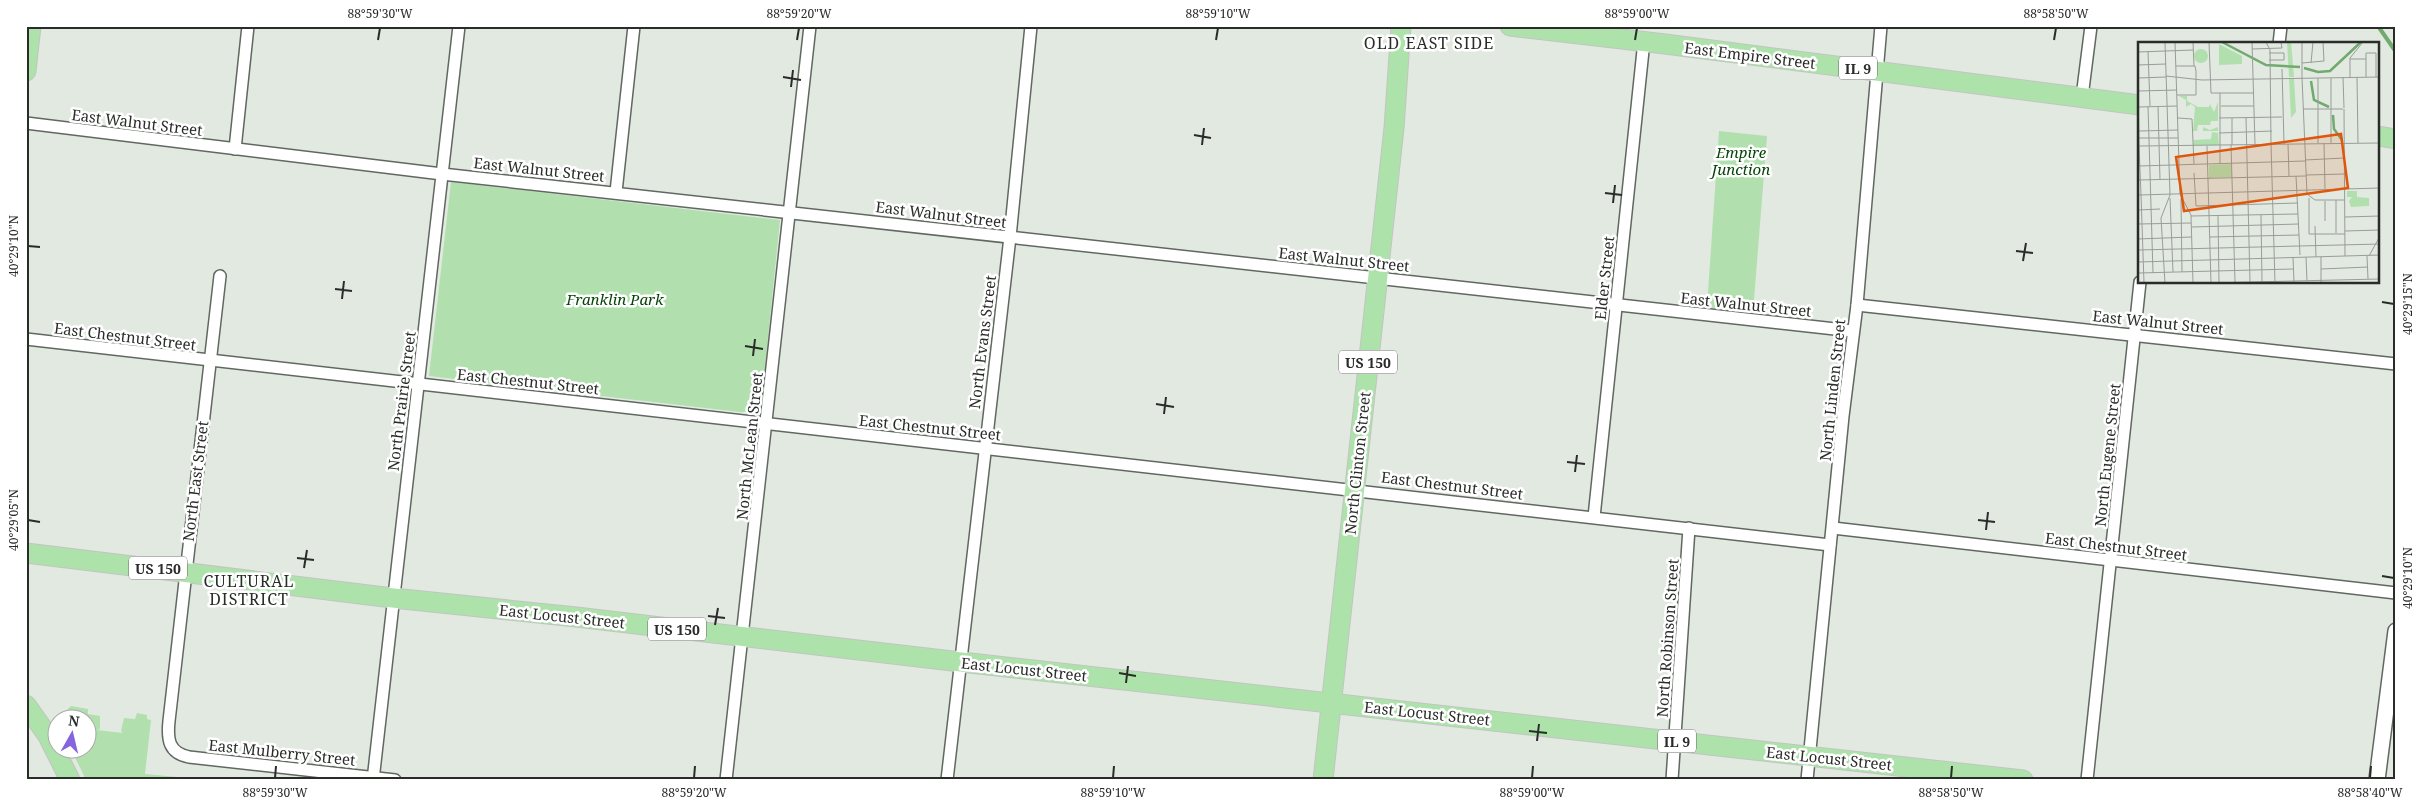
<svg xmlns="http://www.w3.org/2000/svg" width="2422" height="806" viewBox="0 0 2422 806" font-family="'Noto Serif',serif">
  <style>
    .green { fill: #b1e0ae }
    .lines { fill: none; stroke-linecap: round; stroke-linejoin: round }
    .stream { stroke: #71aa6e; stroke-width: 4 }
    .minor-casing { stroke: #616761; stroke-width: 14 }
    .tertiary-casing { stroke: #616761; stroke-width: 18 }
    .primary-casing { stroke: #c3c4c3; stroke-width: 21 }
    .minor { stroke: #fff; stroke-width: 11 }
    .tertiary { stroke: #fff; stroke-width: 15 }
    .primary { stroke: #ade3aa; stroke-width: 19 }
    .ticks { fill: none; stroke: #292c29; stroke-width: 2 }
    .labels { text-anchor: middle; dominant-baseline: central; stroke-width: 5; stroke-linejoin: round; paint-order: stroke }
    .shield { fill: #fff; stroke: #696b69; stroke-width: 1 }
    .shield-label { font-size: 14px; font-weight: bold; fill: #292c29 }
    .street-label { font-size: 15px; fill: #292c29; stroke: #fff }
    .park-label { font-size: 15px; font-style: italic; fill: #054407; stroke: #fff }
    .neighbourhood-label { font-size: 16px; letter-spacing: 1px; fill: #292c29; stroke: #fff }
    .inset-river { fill: none; stroke: #71aa6e; stroke-width: 2.5 }
    .inset-road { fill: none; stroke: #989d97; stroke-width: 1 }
    .view { fill: #de570d; fill-opacity: 0.15; stroke: #de570d; stroke-width: 2.5 }
    .inset-edge { fill: none; stroke: #292c29; stroke-width: 2.5 }
    .neatline { fill: none; stroke: #292c29; stroke-width: 2 }
    .ticks-label { font-size: 12px; text-anchor: middle; fill: #292c29 }
  </style>
  <rect width="100%" height="100%" fill="#e2e9e1"/>
  <g class="green">
    <path d="M1719,131L1767,136L1753,312L1707,307Z"/>
    <path d="M451,182L780,220L761,406L755,412H740L429,376Z"/>
    <path d="M71,706L88,709V714L100,716V729L97,730L123,733L121,731L124,718L135,719L137,713L147,715V719L151,720L145,774L178,777L177,780H86L71,749L88,748V718H59Z"/>
  </g>
  <g class="lines">
    <path class="stream" d="M2378,26L2396,52"/>
    <defs>
      <g id="minor">
        <path d="M2279,44L2281,26"/>
        <path d="M2082,97L2091,26"/>
        <path d="M26,123L442,174L1853,331"/>
        <path d="M235,149L248,26"/>
        <path d="M616,192L634,26"/>
        <path d="M220,276L169,721C167,740 169,753 189,757L395,780"/>
        <path d="M1857,305L2396,364"/>
        <path d="M26,339L1830,545"/>
        <path d="M1594,517L1644,41"/>
        <path d="M1833,528L2396,593"/>
        <path d="M373,780L459,26"/>
        <path d="M726,780L810,26"/>
        <path d="M947,780L1010,237L1031,26"/>
        <path d="M1672,780L1689,528"/>
        <path d="M1807,780L1843,416L1857,305L1881,26"/>
        <path d="M2087,780L2140,282"/>
      </g>
      <path id="tertiary" d="M2377,780L2396,631"/>
      <g id="primary">
        <path d="M1510,26L1665,44L2140,105"/>
        <path d="M26,71L31,26"/>
        <path d="M2378,136L2396,139"/>
        <path d="M26,553L393,598L576,617L961,662L2023,780"/>
        <path d="M26,705L48,736L70,780"/>
        <path d="M1323,780L1394,128L1401,26"/>
      </g>
    </defs>
    <use href="#minor" class="minor-casing"/>
    <use href="#tertiary" class="tertiary-casing"/>
    <use href="#primary" class="primary-casing"/>
    <use href="#minor" class="minor"/>
    <use href="#tertiary" class="tertiary"/>
    <use href="#primary" class="primary"/>
  </g>
  <path class="ticks" d="M378,40L380,28M797,40L799,28M1216,40L1218,28M1635,40L1637,28M2054,40L2056,28M783,77L801,80M791,87L793,70M1194,135L1211,138M1202,145L1204,128M1605,193L1622,195M1613,203L1615,185M28,246L40,247M2016,251L2033,253M2023,261L2026,243M335,289L352,291M342,299L344,281M2382,302L2394,304M745,346L763,349M753,356L755,339M1156,404L1174,407M1164,414L1166,397M1567,462L1585,464M1575,472L1577,455M28,520L40,522M1978,520L1995,522M1986,530L1988,512M297,558L314,560M304,568L307,550M2382,576L2394,578M708,616L725,618M715,625L718,608M1119,673L1136,676M1126,683L1128,666M1529,731L1547,733M1537,741L1539,724M275,778L276,766M694,778L695,766M1113,778L1114,766M1532,778L1533,766M1951,778L1952,766M2370,778L2371,766"/>
  <g class="labels">
    <g class="shield">
      <rect x="1839" y="56.5" width="38" height="23" rx="4"/>
      <rect x="1339" y="350.5" width="58" height="23" rx="4"/>
      <rect x="129" y="556.5" width="58" height="23" rx="4"/>
      <rect x="648" y="617.5" width="58" height="23" rx="4"/>
      <rect x="1658" y="729.5" width="38" height="23" rx="4"/>
    </g>
    <g class="shield-label">
      <text x="1858" y="68">IL 9</text>
      <text x="1368" y="362">US 150</text>
      <text x="158" y="568">US 150</text>
      <text x="677" y="629">US 150</text>
      <text x="1677" y="741">IL 9</text>
    </g>
    <g class="street-label">
      <text transform="translate(1750 55) rotate(7)">East Empire Street</text>
      <text transform="translate(137 122) rotate(7)">East Walnut Street</text>
      <text transform="translate(539 169) rotate(6)">East Walnut Street</text>
      <text transform="translate(941 214) rotate(7)">East Walnut Street</text>
      <text transform="translate(1344 259) rotate(6)">East Walnut Street</text>
      <text transform="translate(1604 278) rotate(-84)">Elder Street</text>
      <text transform="translate(1746 304) rotate(6)">East Walnut Street</text>
      <text transform="translate(2158 322) rotate(6)">East Walnut Street</text>
      <text transform="translate(125 336) rotate(7)">East Chestnut Street</text>
      <text transform="translate(982 342) rotate(-83)">North Evans Street</text>
      <text transform="translate(528 381) rotate(6)">East Chestnut Street</text>
      <text transform="translate(1832 390) rotate(-84)">North Linden Street</text>
      <text transform="translate(401 401) rotate(-83)">North Prairie Street</text>
      <text transform="translate(930 427) rotate(6)">East Chestnut Street</text>
      <text transform="translate(749 446) rotate(-84)">North McLean Street</text>
      <text transform="translate(2107 455) rotate(-84)">North Eugene Street</text>
      <text transform="translate(1357 463) rotate(-84)">North Clinton Street</text>
      <text transform="translate(195 481) rotate(-83)">North East Street</text>
      <text transform="translate(1452 485) rotate(7)">East Chestnut Street</text>
      <text transform="translate(2116 546) rotate(7)">East Chestnut Street</text>
      <text transform="translate(562 616) rotate(6)">East Locust Street</text>
      <text transform="translate(1667 638) rotate(-86)">North Robinson Street</text>
      <text transform="translate(1024 669) rotate(6)">East Locust Street</text>
      <text transform="translate(1427 713) rotate(6)">East Locust Street</text>
      <text transform="translate(282 752) rotate(6)">East Mulberry Street</text>
      <text transform="translate(1829 758) rotate(6)">East Locust Street</text>
    </g>
    <g class="park-label">
      <text x="1741" y="152">Empire<tspan x="1741" dy="17">Junction</tspan></text>
      <text x="615" y="299">Franklin Park</text>
    </g>
    <g class="neighbourhood-label">
      <text x="1429" y="43">OLD EAST SIDE</text>
      <text x="249" y="581">CULTURAL<tspan x="249" dy="18">DISTRICT</tspan></text>
    </g>
  </g>
  <g transform="translate(2138 42)">
    <rect width="241" height="241" fill="#e2e9e1"/>
    <path d="M149,0H153L156,35H151ZM81,2L104,14V22L81,23ZM56 14a7 7 0 1 1 14 0a7 7 0 1 1-14 0ZM151,37H156L158,70L153,76ZM41,54H49V59L60,65H71L72,62L76,70L80,60V89H65V85L72,88L80,85V79H73L72,83H60L59,89H55L57,65L53,62L48,65V58ZM74,90L80,91L81,103H55L56,98L73,97ZM93,122L94,135L71,136V123ZM209,149H219V155L231,156V164L213,165L211,159L214,155H209Z" fill="#b1e0ae"/>
    <path class="inset-river" d="M84,0L128,23L162,25M166,26L180,30L192,29L223,0M173,39L176,58L191,65M195,73L196,87L204,98"/>
    <path class="inset-road" d="M37,0L42,152L53,173L55,241M55,0L56,24M71,0L73,51H116M114,0L117,102M128,0L132,8L133,102M164,0V36M114,7L144,6L143,0M10,9L12,64M0,10L55,8M131,11H146V18H131M212,17H228M164,21L186,19L185,0M173,21L175,0M0,23L28,22M38,24H57L58,29V53H39M144,27L146,102M28,34L64,38L242,35M205,35L206,66M212,35V16L225,0M219,35L220,101M228,35V11H238V35M0,36L28,35M164,36L169,152L177,158H207M180,36V101M193,36V101M0,47L1,104M0,49L39,48M10,64L15,231M20,64L22,138M83,64H116M1,65L39,64M165,67H205M206,67L207,214M40,76L54,77L56,122M81,76L144,75M94,76V103M108,76L112,240M1,89L40,88M81,91L134,89M1,96H40M186,101L187,147M133,102L137,241M150,102L151,134M93,103L97,240M69,104L73,241M167,118L206,116M82,122V51M1,124L167,119M56,131L58,164L160,161M168,133L207,132M158,134L162,213M0,138L168,134M1,153L242,146M3,153L6,241M3,153L1,104L242,101M32,156L35,230M171,156V192H207M43,157L44,230M198,158V191M187,159V179M0,168L22,167M123,173L124,240M53,174L160,172M80,174L81,241M207,175L242,174M0,182L53,181M177,184L178,215M54,185L161,182M207,189L242,188M72,195L161,193M0,197L53,195M0,208L242,202M229,214L230,237M231,214L242,194M155,215L156,240M168,215L169,239M183,215V241M0,220L242,213M183,227L230,225M0,231L155,227M27,241L23,176L32,153L27,0M70,241L242,237"/>
    <path class="view" d="M203,92L210,146L46,169L38,115Z"/>
    <rect width="241" height="241" class="inset-edge"/>
  </g>
  <rect width="2422" height="806" fill="none" stroke="#ffffff" stroke-width="55"/>
  <g transform="translate(72 734) rotate(8)"><circle r="24" fill="#ffffff" stroke="#a9aba9"/>
  <path d="M0-4L9 19L0 12L-9 19Z" fill="#8764df"/>
  <text y="-8" font-size="14" font-weight="bold" text-anchor="middle" fill="#292c29">N</text>
  </g>
  <rect x="28" y="28" width="2366" height="750" class="neatline"/>
  <g class="ticks-label">
    <text x="380" y="18">88°59'30"W</text>
    <text x="799" y="18">88°59'20"W</text>
    <text x="1218" y="18">88°59'10"W</text>
    <text x="1637" y="18">88°59'00"W</text>
    <text x="2056" y="18">88°58'50"W</text>
    <text transform="translate(14 246) rotate(-90)" y="4">40°29'10"N</text>
    <text transform="translate(2408 304) rotate(-90)" y="4">40°29'15"N</text>
    <text transform="translate(14 520) rotate(-90)" y="4">40°29'05"N</text>
    <text transform="translate(2408 578) rotate(-90)" y="4">40°29'10"N</text>
    <text x="275" y="797">88°59'30"W</text>
    <text x="694" y="797">88°59'20"W</text>
    <text x="1113" y="797">88°59'10"W</text>
    <text x="1532" y="797">88°59'00"W</text>
    <text x="1951" y="797">88°58'50"W</text>
    <text x="2370" y="797">88°58'40"W</text>
  </g>
</svg>
